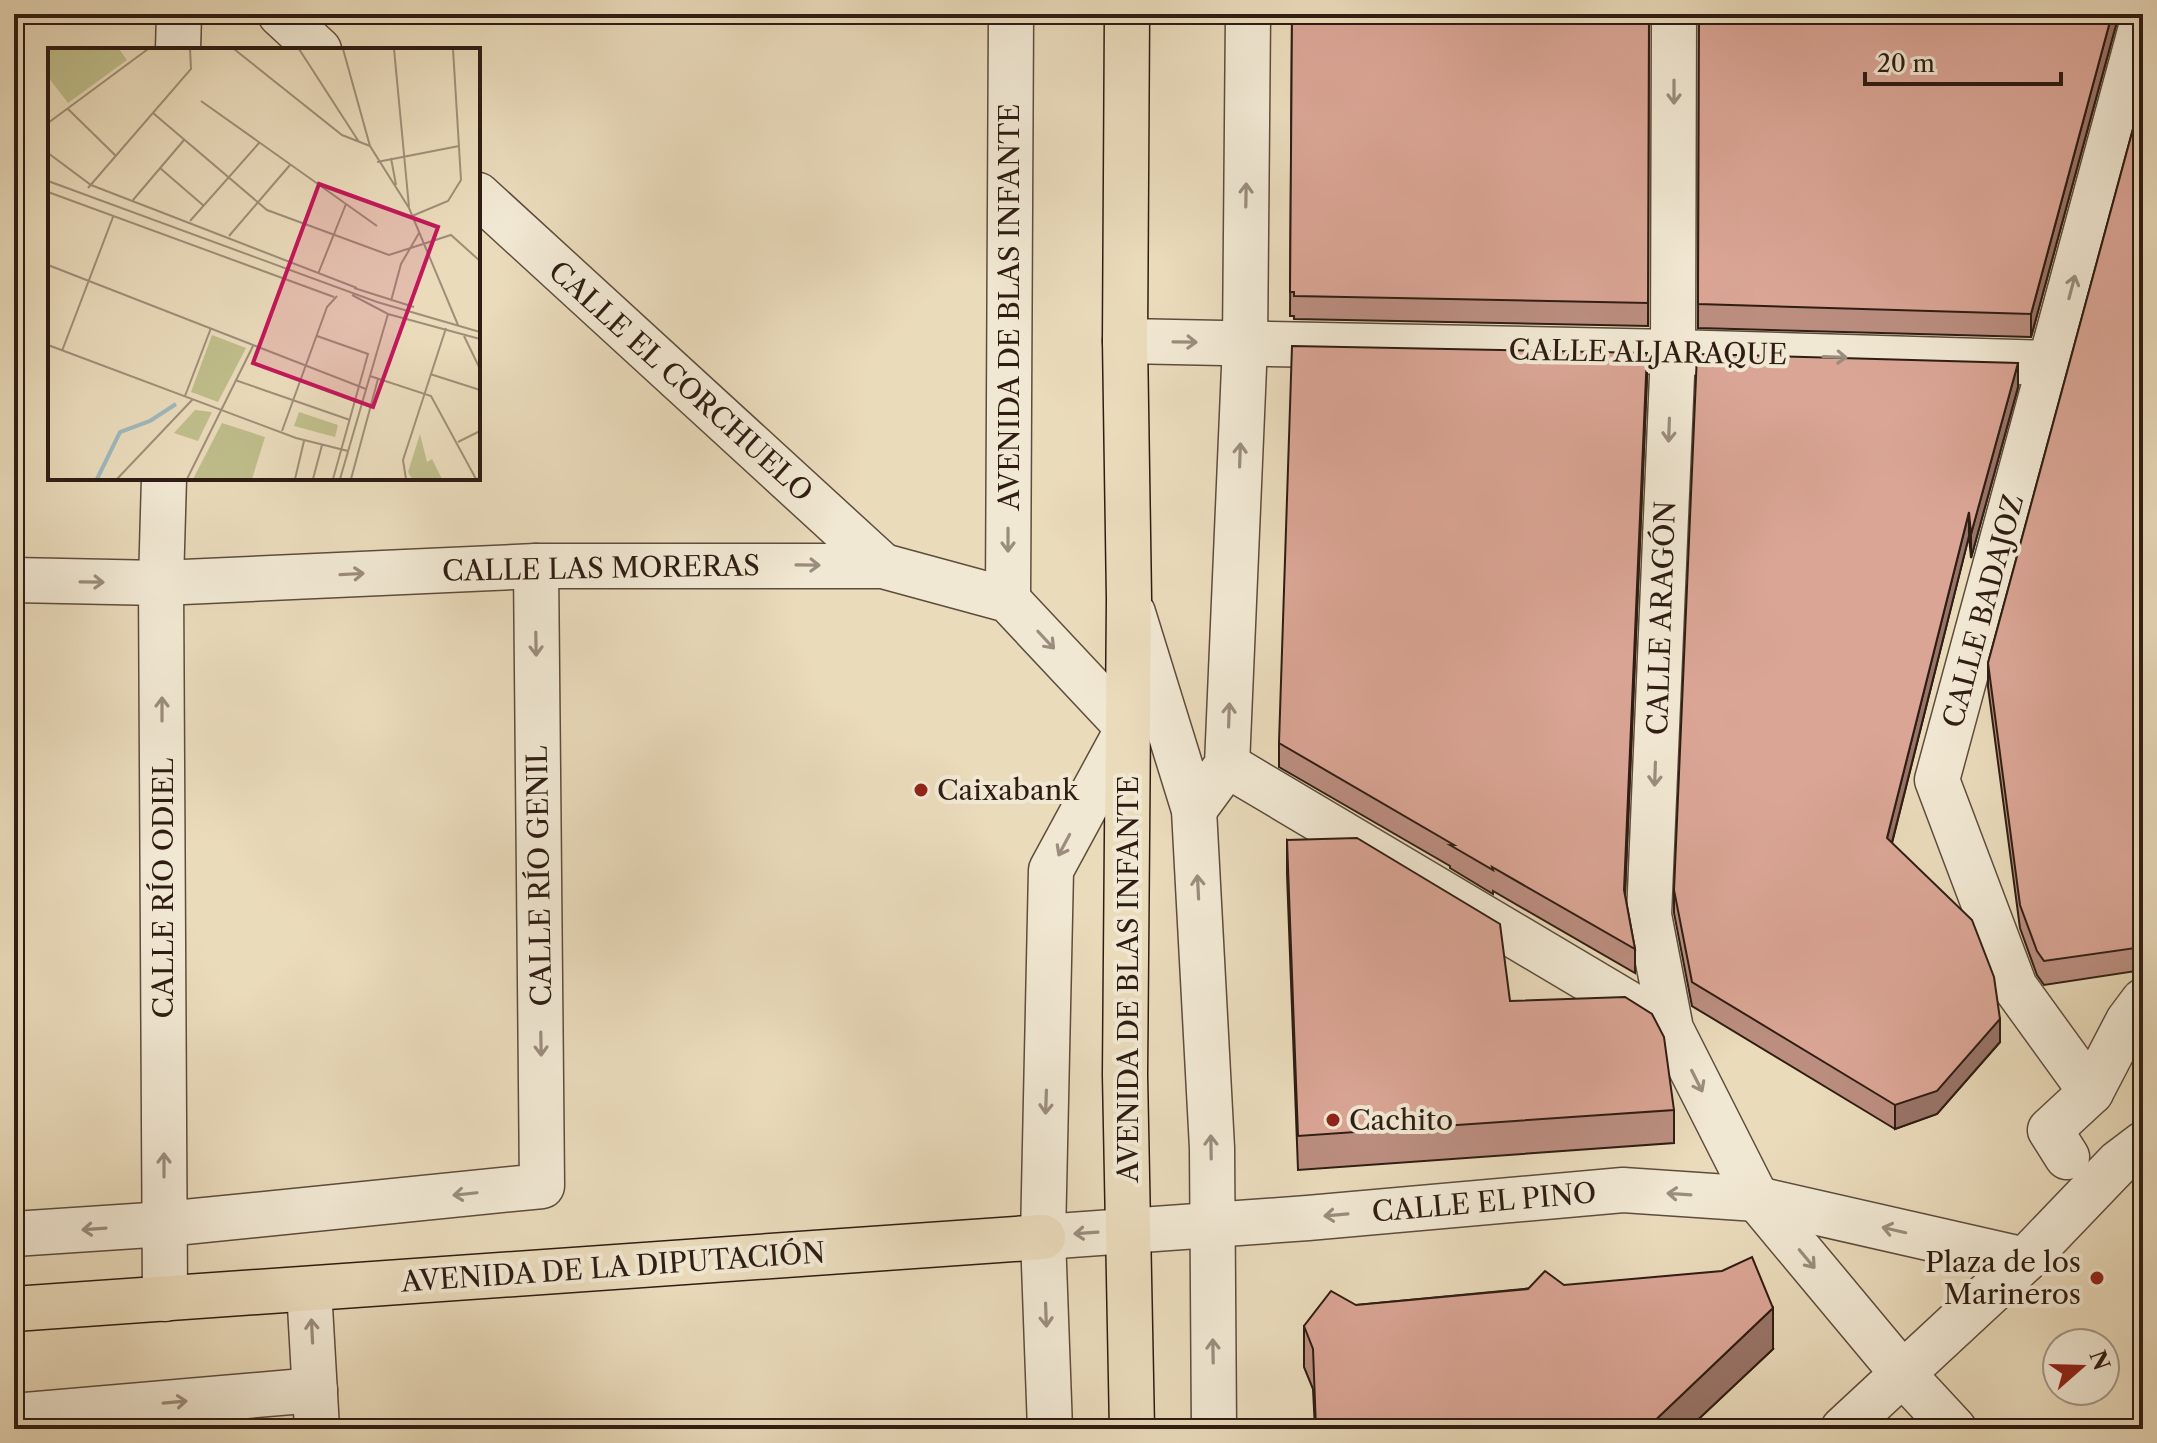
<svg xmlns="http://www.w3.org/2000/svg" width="2157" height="1443" viewBox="0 0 2157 1443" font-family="'Libre Caslon Text',serif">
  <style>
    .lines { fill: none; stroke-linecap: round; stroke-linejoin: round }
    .minor-casing { stroke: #5e4c3d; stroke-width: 47 }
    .major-casing { stroke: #2f1d13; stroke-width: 47 }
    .highway-casing { stroke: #2f1d13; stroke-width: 47 }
    .minor { stroke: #f1e8d3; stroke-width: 44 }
    .major { stroke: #eadbbb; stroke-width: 44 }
    .highway { stroke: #eadbbb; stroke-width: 44 }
    .wall { fill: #bb8e80; stroke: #2f1d13; stroke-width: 2 }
    .shaded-wall { fill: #997468; stroke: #2f1d13; stroke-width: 2 }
    .building { fill: #daa595; stroke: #2f1d13; stroke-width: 2 }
    .oneway { stroke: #9a8d7d }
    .poi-dot { fill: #8f2418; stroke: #f1e8d3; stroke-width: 3 }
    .labels { text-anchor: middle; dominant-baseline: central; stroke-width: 8; stroke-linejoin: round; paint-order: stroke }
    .street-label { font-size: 28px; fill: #2f1d13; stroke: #f1e8d3 }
    .poi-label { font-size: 28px; fill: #2f1d13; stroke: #f1e8d3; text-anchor: start }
    .inset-river { fill: none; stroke: #9eb8bc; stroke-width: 4 }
    .inset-road { fill: none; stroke: #9f8f78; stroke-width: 2 }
    .view { fill: #c2185b; fill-opacity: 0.15; stroke: #c2185b; stroke-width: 4 }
    .inset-edge { fill: none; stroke: #2f1d13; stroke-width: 4 }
  </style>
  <rect width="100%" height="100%" fill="#eadbbb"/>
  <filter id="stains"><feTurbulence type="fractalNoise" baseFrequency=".0025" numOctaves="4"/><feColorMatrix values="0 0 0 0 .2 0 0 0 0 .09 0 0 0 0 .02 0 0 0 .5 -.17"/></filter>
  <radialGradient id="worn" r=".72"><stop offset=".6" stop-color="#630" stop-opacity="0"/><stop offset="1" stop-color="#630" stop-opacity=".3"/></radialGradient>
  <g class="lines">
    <defs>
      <g id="minor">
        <path d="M280,14L319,50"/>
        <path d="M1674,14L1673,352L1649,915L1671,1029L1757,1199L1903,1374L1954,1429"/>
        <path d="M178,50L179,14"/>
        <path d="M478,195L883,566"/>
        <path d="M1125,341L1673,352L2052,363"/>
        <path d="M164,478L161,583L165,1299"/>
        <path d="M14,580L161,583L536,566H883L1008,600L1128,728L1051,870L1043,1237L1050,1429"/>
        <path d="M1008,600L1011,14"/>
        <path d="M1133,613L1194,810L1212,1148L1214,1429"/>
        <path d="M1227,765L1668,1027"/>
        <path d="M1194,810L1227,765L1245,344L1248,14"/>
        <path d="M2091,1092L2128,1021L2143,1001"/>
        <path d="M2067,1157L2050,1130L2091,1092L2015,987L1937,780L2143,20"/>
        <path d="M14,1234L165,1224L542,1186L536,566"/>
        <path d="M1043,1237L1308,1218L1623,1190L1757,1199L2025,1260"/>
        <path d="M309,1289L317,1429"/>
        <path d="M14,1416L315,1390"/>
        <path d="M1843,1429L2025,1260L2118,1163L2143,1144"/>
      </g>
      <path id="major" d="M14,1309L1043,1237"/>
      <path id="highway" d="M1127,14L1125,341L1129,599L1125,1075L1132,1429"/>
    </defs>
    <use href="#minor" class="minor-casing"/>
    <use href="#major" class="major-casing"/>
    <use href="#highway" class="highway-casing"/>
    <use href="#minor" class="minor"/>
    <use href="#major" class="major"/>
    <use href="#highway" class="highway"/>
  </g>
  <g class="wall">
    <path d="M1292,14H1649L1648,326L1294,319V316H1290Z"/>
    <path d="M1699,14H2119L2031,337L1698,328Z"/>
    <path d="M2143,92V970L2044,985L2037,975L2020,928L1988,687V663Z"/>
    <path d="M1647,376L1625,895L1635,949V973L1493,891V894L1450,868V866L1279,767V743Z"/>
    <path d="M2018,387L1971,558L1969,536L1892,843L2000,1042L1937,1114L1895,1129L1692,1006L1674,913V890Z"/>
    <path d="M1287,840L1510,1001L1674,1110V1143L1298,1170L1287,874Z"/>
    <path d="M1564,1285L1773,1349L1688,1429H1315L1313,1389L1304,1367V1326L1356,1305Z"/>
  </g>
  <g class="shaded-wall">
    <path d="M2112,14H2119L2031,337V314Z"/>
    <path d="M1647,353V376L1624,914V890Z"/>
    <path d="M2018,363V387L1971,558V534Z"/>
    <path d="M1969,512V536L1887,862V838Z"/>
    <path d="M2000,1019V1042L1937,1114L1895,1129V1105Z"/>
    <path d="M1773,1308V1349L1688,1429H1646Z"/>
  </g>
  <g class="building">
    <path d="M1292,14H1649L1648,303L1294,296V292H1290Z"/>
    <path d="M1699,14H2112L2031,314L1698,304Z"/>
    <path d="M2143,92V947L2044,961L2037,951L2020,905L1988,663Z"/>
    <path d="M1292,346L1647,353L1624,890L1635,949L1492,867L1493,870L1450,845H1454L1279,743Z"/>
    <path d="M1697,354L2018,363L1971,534L1969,512L1887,838L1972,920L1994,977L2000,1019L1937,1091L1895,1105L1692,982L1674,890Z"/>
    <path d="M1357,838L1500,924L1510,1001L1625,997L1652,1014L1664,1037L1674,1110L1298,1136L1287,840Z"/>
    <path d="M1752,1257L1773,1308L1646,1429H1316L1313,1349L1304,1326L1331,1291L1356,1305L1528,1289L1545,1271L1564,1285L1722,1271Z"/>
  </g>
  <defs><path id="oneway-shaft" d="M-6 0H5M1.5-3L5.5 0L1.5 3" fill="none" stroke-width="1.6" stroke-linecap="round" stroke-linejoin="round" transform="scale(2)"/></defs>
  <g class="oneway">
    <use href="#oneway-shaft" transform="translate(1674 92) rotate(90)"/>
    <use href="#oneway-shaft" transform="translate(1246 195) rotate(-89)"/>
    <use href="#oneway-shaft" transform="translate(2072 287) rotate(-75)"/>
    <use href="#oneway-shaft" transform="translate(1185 342) rotate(1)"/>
    <use href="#oneway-shaft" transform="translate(1835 357) rotate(2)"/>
    <use href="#oneway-shaft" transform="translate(1669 430) rotate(92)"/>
    <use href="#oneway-shaft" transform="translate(1240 455) rotate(-88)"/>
    <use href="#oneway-shaft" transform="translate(1008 540) rotate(90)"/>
    <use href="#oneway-shaft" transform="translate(808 565) rotate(1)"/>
    <use href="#oneway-shaft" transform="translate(352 574) rotate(-3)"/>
    <use href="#oneway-shaft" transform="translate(92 582) rotate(1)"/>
    <use href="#oneway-shaft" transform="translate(1046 640) rotate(47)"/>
    <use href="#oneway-shaft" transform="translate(536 644) rotate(89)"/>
    <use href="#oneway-shaft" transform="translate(162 709) rotate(-90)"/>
    <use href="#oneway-shaft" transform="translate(1229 715) rotate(-88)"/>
    <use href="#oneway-shaft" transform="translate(1655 774) rotate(92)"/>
    <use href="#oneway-shaft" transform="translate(1064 845) rotate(118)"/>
    <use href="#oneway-shaft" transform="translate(1198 887) rotate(-93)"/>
    <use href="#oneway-shaft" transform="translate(541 1044) rotate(89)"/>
    <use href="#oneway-shaft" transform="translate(1697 1081) rotate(63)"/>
    <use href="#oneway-shaft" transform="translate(1046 1102) rotate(92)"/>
    <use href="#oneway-shaft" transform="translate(1211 1147) rotate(-91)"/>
    <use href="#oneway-shaft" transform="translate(164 1165) rotate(-90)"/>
    <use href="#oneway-shaft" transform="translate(465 1194) rotate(174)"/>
    <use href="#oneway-shaft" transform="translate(1679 1194) rotate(-176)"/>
    <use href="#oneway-shaft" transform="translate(1336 1215) rotate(175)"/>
    <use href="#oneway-shaft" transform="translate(94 1229) rotate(176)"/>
    <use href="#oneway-shaft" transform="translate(1894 1230) rotate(-167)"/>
    <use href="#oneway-shaft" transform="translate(1086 1233) rotate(176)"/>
    <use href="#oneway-shaft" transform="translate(1807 1259) rotate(50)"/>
    <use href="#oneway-shaft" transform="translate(1046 1315) rotate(88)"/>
    <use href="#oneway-shaft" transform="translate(312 1331) rotate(-93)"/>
    <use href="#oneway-shaft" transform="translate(1213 1351) rotate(-91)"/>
    <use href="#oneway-shaft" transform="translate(175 1402) rotate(-5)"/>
  </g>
  <g class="poi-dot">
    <circle cx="921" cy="790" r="8"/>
    <circle cx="1333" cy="1120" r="8"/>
    <circle cx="2097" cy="1278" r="8"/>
  </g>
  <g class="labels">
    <g class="street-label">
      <text transform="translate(1009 307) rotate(-90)">AVENIDA DE BLAS INFANTE</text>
      <text transform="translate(1648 352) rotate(1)">CALLE ALJARAQUE</text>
      <text transform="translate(681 381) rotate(42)">CALLE EL CORCHUELO</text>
      <text transform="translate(601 568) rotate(-1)">CALLE LAS MORERAS</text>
      <text transform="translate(1983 611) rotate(-75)">CALLE BADAJOZ</text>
      <text transform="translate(1661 618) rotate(-88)">CALLE ARAGÓN</text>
      <text transform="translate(539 876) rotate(-91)">CALLE RÍO GENIL</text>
      <text transform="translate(163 888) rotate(-90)">CALLE RÍO ODIEL</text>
      <text transform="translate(1128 979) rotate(-90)">AVENIDA DE BLAS INFANTE</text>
      <text transform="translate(1484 1202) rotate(-5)">CALLE EL PINO</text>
      <text transform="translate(613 1267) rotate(-4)">AVENIDA DE LA DIPUTACIÓN</text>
    </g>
    <g class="poi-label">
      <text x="937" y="790">Caixabank</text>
      <text x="1349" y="1120">Cachito</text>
      <text x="2081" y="1262" text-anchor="end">Plaza de los<tspan x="2081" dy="32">Marineros</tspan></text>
    </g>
  </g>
  <g transform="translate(48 48)">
    <rect width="432" height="432" fill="#eadbbb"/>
    <path d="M0,1H71L79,12L20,55L0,29ZM164,287L198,300L170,354L143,344ZM147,362L164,364L150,393L126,385ZM251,364L290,377L287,389L246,378ZM174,375L217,389L204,431H145ZM372,386L379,414L384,411L394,431H364L360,424Z" fill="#bfbe8b"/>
    <path class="inset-river" d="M49,431L72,384L102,373L128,356"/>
    <path class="inset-road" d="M186,1L294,87L322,98M251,1L311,94M295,1L322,98L361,160L410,277M346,1L361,159M153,53L329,178M20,61L68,108M105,65L219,162L341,207L403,187L432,213M0,75L100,1M0,105L43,137L309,240M343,110L348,137M329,114L411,98M112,120L156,158M0,133L329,254L432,284M40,140L143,21L142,1M0,144L286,249M85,152L136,92M364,168L400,153L413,132L405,1M142,173L211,95M181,188L242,117M0,217L318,341M270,226L298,156M306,240L366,259M304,247L340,266L432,291M343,253L353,216L371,185M269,288L320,306L285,431M416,288L432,321M0,297L248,390L300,403M14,303L65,169M382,326L432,342M322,328L383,348L428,431M187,332L302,372M137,348L163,280M234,383L279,259L289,248M410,394L432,383M69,431L145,351M139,431L205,298M247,431L256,393M265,431L274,397M292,431L340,266M303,431L330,331M358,431L355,412L398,280"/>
    <path class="view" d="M271,136L390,179L325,359L205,315Z"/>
    <rect width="432" height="432" class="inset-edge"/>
  </g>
  <rect width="2157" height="1443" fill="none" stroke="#eadbbb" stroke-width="48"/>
  <rect x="16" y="16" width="2125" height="1411" fill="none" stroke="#2f1d13" stroke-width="4"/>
  <rect x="24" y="24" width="2109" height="1395" fill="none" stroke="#2f1d13" stroke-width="2"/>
  <g transform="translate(2081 1367) rotate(70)"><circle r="38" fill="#f1e8d3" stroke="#a39786" stroke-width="2"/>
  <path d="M0-6L14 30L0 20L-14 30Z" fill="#8f2418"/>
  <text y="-12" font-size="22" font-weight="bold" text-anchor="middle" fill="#2f1d13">N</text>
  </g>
  <path d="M1865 72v12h196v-12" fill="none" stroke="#2f1d13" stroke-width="4"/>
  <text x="1877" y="72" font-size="24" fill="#2f1d13" stroke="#f1e8d3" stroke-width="6" paint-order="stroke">20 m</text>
  <rect width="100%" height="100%" filter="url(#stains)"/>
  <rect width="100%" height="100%" fill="url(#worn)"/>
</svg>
